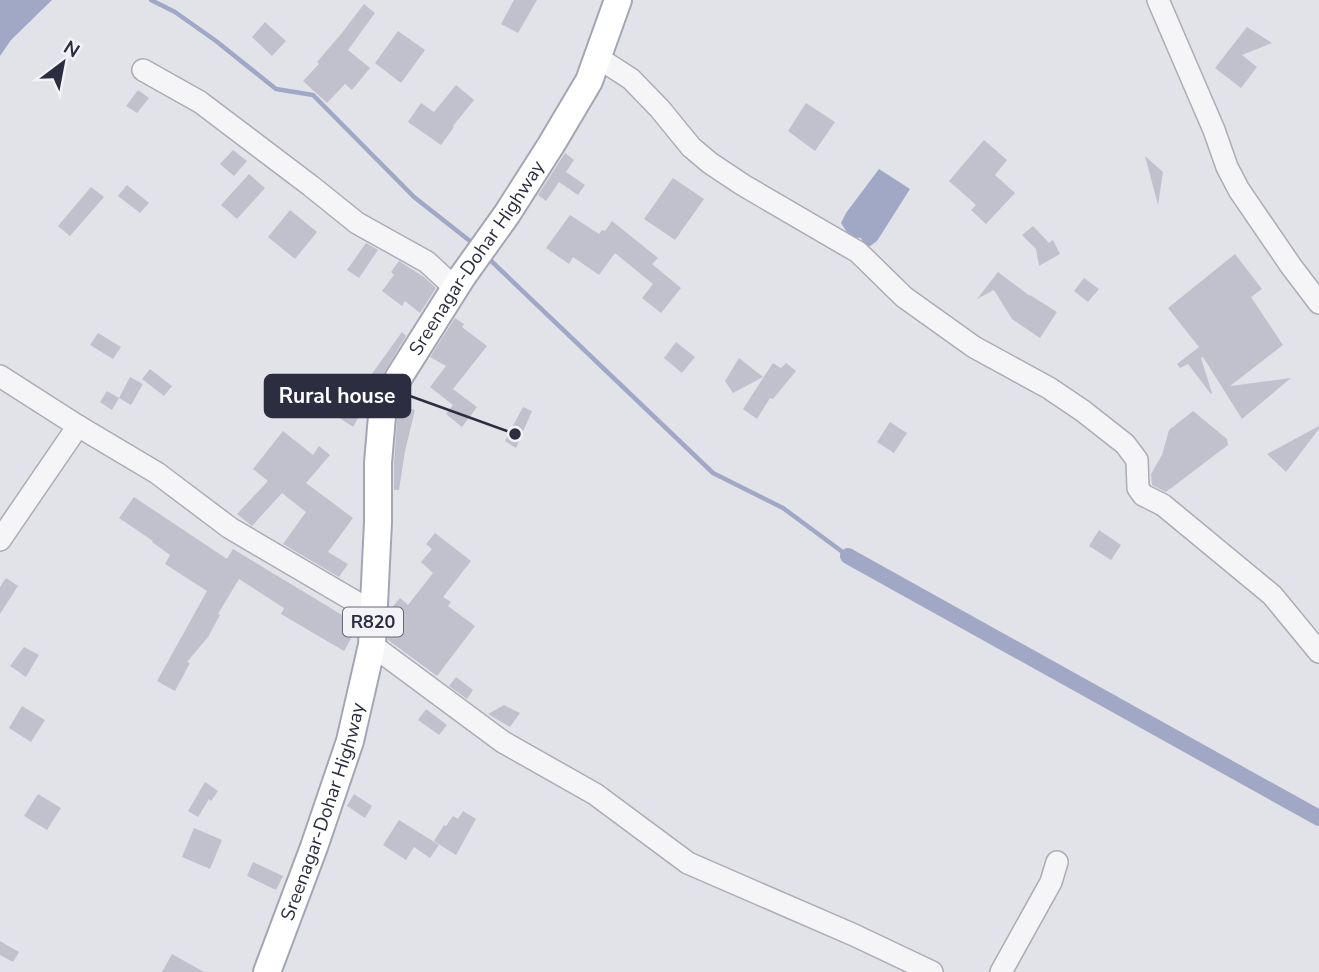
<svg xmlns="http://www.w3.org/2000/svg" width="1319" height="972" viewBox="0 0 1319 972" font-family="'Nunito Sans',sans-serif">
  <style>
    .water { fill: #a1a8c6 }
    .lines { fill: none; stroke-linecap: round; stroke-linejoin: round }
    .stream { stroke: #a1a8c6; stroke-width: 4.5 }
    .canal { stroke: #a1a8c6; stroke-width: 16 }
    .building { fill: #c0c1cc }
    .minor-casing { stroke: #abacb6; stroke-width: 24 }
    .major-casing { stroke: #a3a5b4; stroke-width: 30 }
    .minor { stroke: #f5f5f8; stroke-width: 21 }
    .major { stroke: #fff; stroke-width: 26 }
    .labels { text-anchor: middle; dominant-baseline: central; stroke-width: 5; stroke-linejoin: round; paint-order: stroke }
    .shield { fill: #f2f2f7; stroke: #676877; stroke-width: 2 }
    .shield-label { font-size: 18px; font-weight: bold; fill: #2c2d40 }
    .street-label { font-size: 19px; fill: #2c2d40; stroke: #f2f2f7 }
    .leader { fill: none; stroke: #2c2d40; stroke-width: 2.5 }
    .callout-dot { fill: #2c2d40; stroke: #f2f2f7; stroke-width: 2.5 }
    .callout { fill: #2c2d40; stroke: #2c2d40; stroke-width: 2.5 }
    .callout-label { font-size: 21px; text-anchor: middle; font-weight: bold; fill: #fff }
  </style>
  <rect width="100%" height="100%" fill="#e2e3e9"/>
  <g class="water">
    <path d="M0,0H52L11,40L0,56Z"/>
    <path d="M879,169L910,189L877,241L866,249L861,238L850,237L841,223L846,213Z"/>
  </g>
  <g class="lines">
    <g class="stream">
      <path d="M151,0L175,12L216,41L276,89L313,95L414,197L475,245"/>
      <path d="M486,256L713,473L783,508L848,556"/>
    </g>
    <path class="canal" d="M848,556L1319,818"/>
  </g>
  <g class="building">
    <path d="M514,0H537L518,33L501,24Z"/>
    <path d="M364,4L375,13L348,50L370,68L352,90L345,84L327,103L303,81L319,64L317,62L341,34Z"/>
    <path d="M265,22L286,41L272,56L252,37Z"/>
    <path d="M1247,27L1272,43L1242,55L1257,67L1241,88L1215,68Z"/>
    <path d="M398,31L425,50L401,83L375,63Z"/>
    <path d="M456,85L474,100L453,126L454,127L441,145L408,122L421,103L434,112Z"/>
    <path d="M138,90L149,98L137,113L126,106Z"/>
    <path d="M806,103L835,122L815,151L788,131Z"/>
    <path d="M984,140L1007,160L995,175L1015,193L986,224L971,210L976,205L949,181Z"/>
    <path d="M233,150L247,161L234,176L220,164Z"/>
    <path d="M565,153L574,160L566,172L585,185L578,195L559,182L546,201L538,195Z"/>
    <path d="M1145,156L1163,172L1158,205Z"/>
    <path d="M249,174L265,188L237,219L221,205Z"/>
    <path d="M673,178L704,199L675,240L644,219Z"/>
    <path d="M127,185L149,203L140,213L118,196Z"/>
    <path d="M91,187L104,197L70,236L58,226Z"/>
    <path d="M290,210L317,232L295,259L268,237Z"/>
    <path d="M570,215L599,234L602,230L605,231L612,221L658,258L652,264L681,288L661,313L642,298L653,284L615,253L599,275L573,257L569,264L546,248Z"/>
    <path d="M1033,226L1049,243L1053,240L1060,254L1039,266L1036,249L1022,235Z"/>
    <path d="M366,243L378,250L359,278L347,270Z"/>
    <path d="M1235,254L1262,289L1251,297L1283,345L1230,386L1291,378L1242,419L1203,357L1201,358L1212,393L1211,394L1188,364L1180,368L1177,364L1199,347L1168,308Z"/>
    <path d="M399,261L424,277L436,288L420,313L405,301L402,306L382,291L394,275L391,272Z"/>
    <path d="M998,272L1030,296V295L1057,312L1040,338L1012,319L994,290L977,299Z"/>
    <path d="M1084,278L1099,289L1088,302L1074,291Z"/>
    <path d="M455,318L464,324L462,327L487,346L453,389L477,407L462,427L446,414L453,405L430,387L446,366L430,357Z"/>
    <path d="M402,332L406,336L386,369L376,389L366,382Z"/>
    <path d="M98,333L121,347L113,359L90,345Z"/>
    <path d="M676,342L695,357L682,373L664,358Z"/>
    <path d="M739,358L763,377L733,393L725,381Z"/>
    <path d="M773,363L781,368L786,363L796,371L773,399L770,398L757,419L743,409Z"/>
    <path d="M150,369L172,386L164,396L142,379Z"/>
    <path d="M130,377L143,384L131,405L119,398Z"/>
    <path d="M107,391L119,398L112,410L100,402Z"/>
    <path d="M334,400L359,417L353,427L328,410Z"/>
    <path d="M403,407L415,410L405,451L399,490H394V464L397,420Z"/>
    <path d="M523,407L532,411L516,448L505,441Z"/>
    <path d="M1193,411L1227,439L1228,445L1166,492L1152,485L1151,474L1162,455L1169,430Z"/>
    <path d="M890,422L907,433L894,453L877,442Z"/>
    <path d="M1319,426V429L1286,472L1267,454Z"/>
    <path d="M283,431L313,455L319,446L330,455L306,483L353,518L328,552L348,564L339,577L283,544L306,512L282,493L252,526L237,514L268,481L253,469Z"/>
    <path d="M134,497L227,559L233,549L357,624V628L344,651L281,614L284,608L239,579L218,614L220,615L208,637L187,662L190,663L175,691L157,681L207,591L165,564L170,555L152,542L153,541L119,518Z"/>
    <path d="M1099,530L1121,545L1111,560L1089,546Z"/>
    <path d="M435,533L471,561L443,597L451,602L448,606L475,626L437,676L388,640V632L393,625L389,622V611L400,598L408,605L433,573L421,562L432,549L426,544Z"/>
    <path d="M6,578L18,586L0,614V587Z"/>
    <path d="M24,647L39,655L26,677L10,666Z"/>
    <path d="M456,677L473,690L467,699L449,686Z"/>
    <path d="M504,705L520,713L510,727L488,714Z"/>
    <path d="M22,706L45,720L31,742L9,728Z"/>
    <path d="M426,709L447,725L439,735L418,720Z"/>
    <path d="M205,782L218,791L211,801L209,799L198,817L188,811Z"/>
    <path d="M38,794L61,808L47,830L24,816Z"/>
    <path d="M354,794L372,806L365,818L347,806Z"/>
    <path d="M463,811L476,819L456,855L434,841L444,825L446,826L453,816L458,819Z"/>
    <path d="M399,820L439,845L430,858L414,847L406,860L383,845Z"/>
    <path d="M194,828L222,840L210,869L182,857Z"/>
    <path d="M253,862L283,876L276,890L247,876Z"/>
    <path d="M0,941L19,952L13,962L0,955Z"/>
    <path d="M172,954L204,972H162Z"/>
  </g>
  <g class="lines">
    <defs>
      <g id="minor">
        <path d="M1158,0L1214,130L1227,167L1239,190L1291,266L1319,303"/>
        <path d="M597,57L631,79L660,109L691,147L710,163L743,185L858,252L904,297L974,347L1049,388L1083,411L1125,444L1137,460L1138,488L1143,495L1163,505L1272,595L1319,652"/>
        <path d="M143,70L200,102L311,186L357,223L427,262L455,288"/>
        <path d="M0,376L78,426L157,473L230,528L373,612"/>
        <path d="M0,540L78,426"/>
        <path d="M372,645L503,742L595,794L688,863L854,935L932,972"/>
        <path d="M1001,972L1051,882L1057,862"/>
      </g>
      <g id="major">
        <path id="s1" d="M267,972L314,847L350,741L372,645L378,522V463L382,416L399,377L462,277L507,214L551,145L589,81L618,0"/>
      </g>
    </defs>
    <use href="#minor" class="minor-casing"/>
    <use href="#major" class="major-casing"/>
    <use href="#minor" class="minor"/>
    <use href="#major" class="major"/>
  </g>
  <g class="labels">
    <rect class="shield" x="343" y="607.5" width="60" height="29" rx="5"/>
    <g class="shield-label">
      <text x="373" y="622">R820</text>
    </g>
    <g class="street-label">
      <text stroke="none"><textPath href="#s1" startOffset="758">Sreenagar-Dohar Highway</textPath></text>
      <text stroke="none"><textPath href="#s1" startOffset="170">Sreenagar-Dohar Highway</textPath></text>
    </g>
  </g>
  <path class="leader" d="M515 434L410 396"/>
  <circle class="callout-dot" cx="515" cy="434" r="7"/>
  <rect class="callout" x="265" y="375" width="145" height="42" rx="7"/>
  <g class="callout-label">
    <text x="337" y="403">Rural house</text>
  </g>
  <g transform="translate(63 63) rotate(32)" stroke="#f2f2f7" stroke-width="5" paint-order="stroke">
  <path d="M0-5L12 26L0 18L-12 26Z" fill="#2c2d40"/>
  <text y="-10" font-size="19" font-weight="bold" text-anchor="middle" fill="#2c2d40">N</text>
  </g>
</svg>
